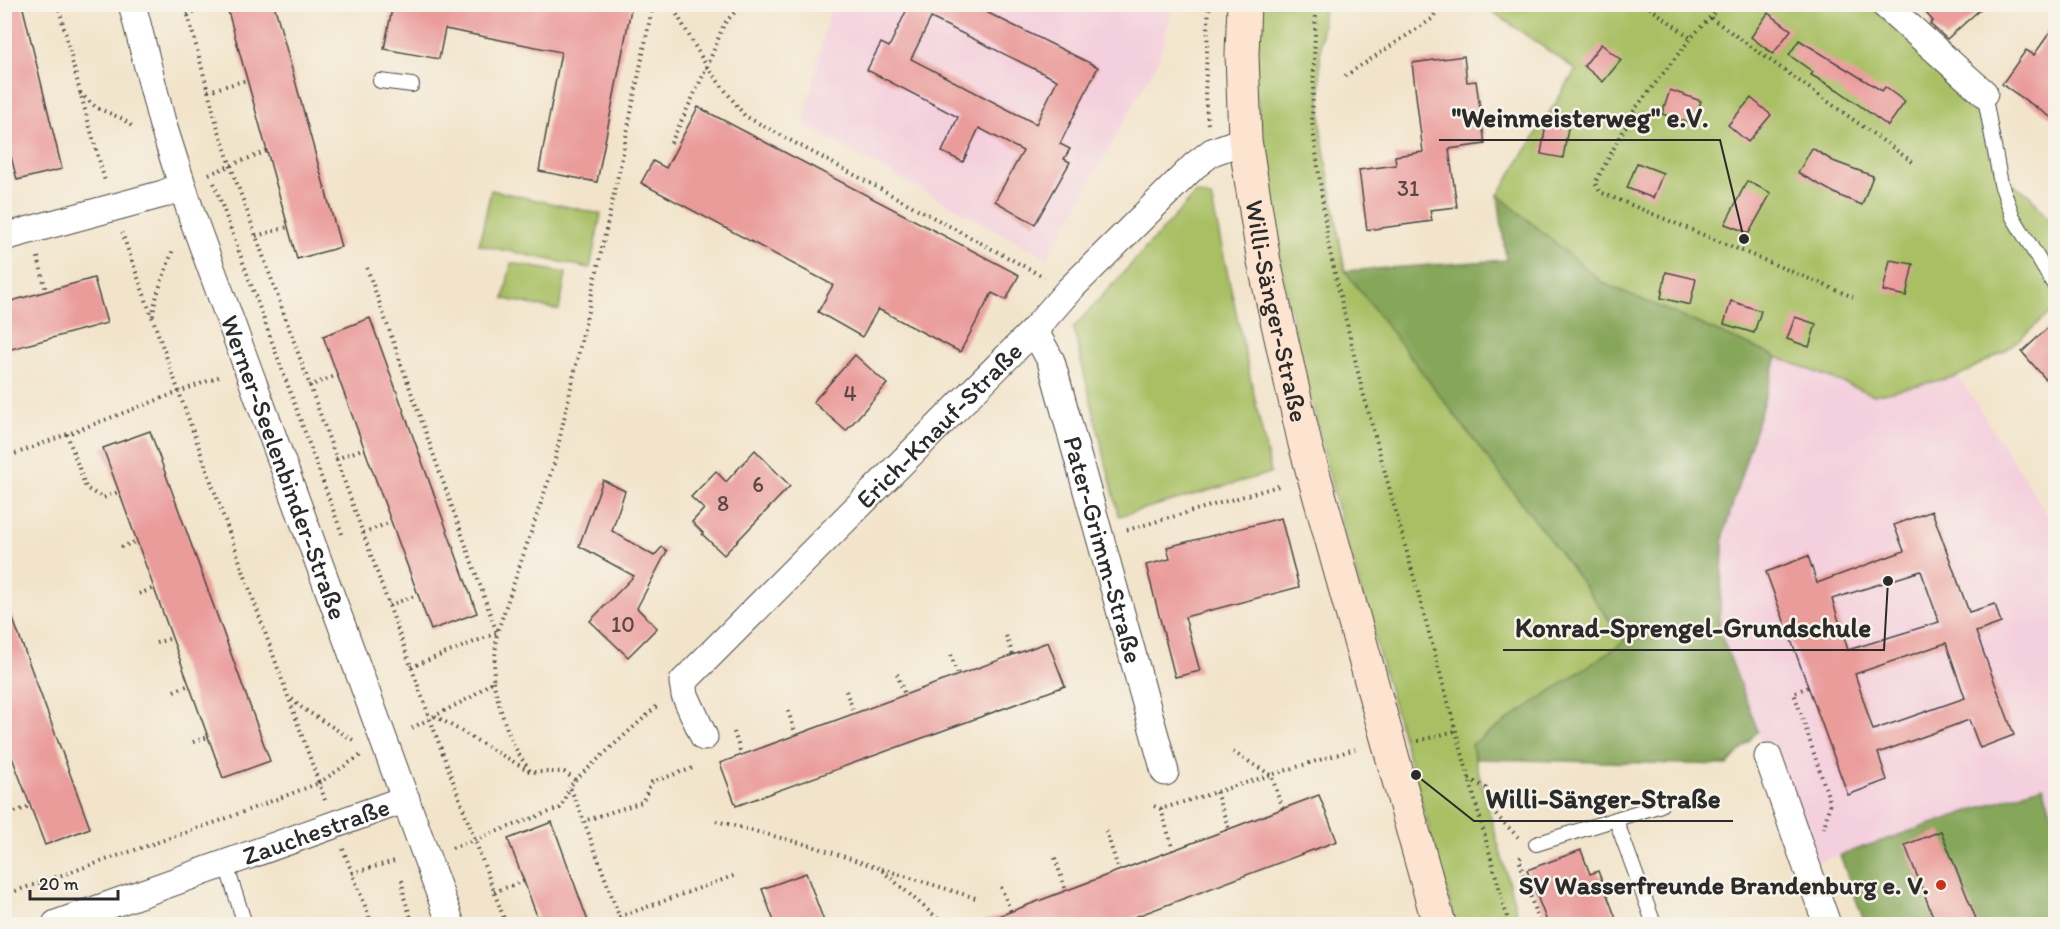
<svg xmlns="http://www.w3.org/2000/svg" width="2060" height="929" viewBox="0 0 2060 929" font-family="Itim,sans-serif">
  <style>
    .built { fill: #f4cfdd }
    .green { fill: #a8bf64; stroke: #6a7548; stroke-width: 1.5 }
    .forest { fill: #86a65a; stroke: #586842; stroke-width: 1.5 }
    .building { fill: #ea9c9b; fill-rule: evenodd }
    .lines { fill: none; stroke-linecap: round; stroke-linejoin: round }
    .service-casing { stroke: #494743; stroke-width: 16 }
    .minor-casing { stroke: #494743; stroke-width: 29 }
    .secondary-casing { stroke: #494743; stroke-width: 35 }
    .path { stroke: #494743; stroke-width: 4; stroke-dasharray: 1.5 4.5; stroke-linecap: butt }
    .service { stroke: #fff; stroke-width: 14 }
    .minor { stroke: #fff; stroke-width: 27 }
    .secondary { stroke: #fde4d0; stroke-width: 33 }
    .poi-dot { fill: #c8321e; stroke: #f7f3e8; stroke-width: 2 }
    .labels { text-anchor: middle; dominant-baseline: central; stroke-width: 5; stroke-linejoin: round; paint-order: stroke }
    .number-label { font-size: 22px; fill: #5b4747 }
    .street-label { font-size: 26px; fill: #2b2b2b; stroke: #f7f3e8 }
    .poi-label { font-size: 26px; font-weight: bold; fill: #2b2b2b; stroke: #f7f3e8; text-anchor: end }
    .leader { fill: none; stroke: #2b2b2b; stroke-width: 2 }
    .callout-dot { fill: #2b2b2b; stroke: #f7f3e8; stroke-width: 2 }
    .callout-label { font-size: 27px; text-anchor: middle; font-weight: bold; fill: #2b2b2b; stroke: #f7f3e8; stroke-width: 5; stroke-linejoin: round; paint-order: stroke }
  </style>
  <rect width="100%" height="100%" fill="#f7f3e8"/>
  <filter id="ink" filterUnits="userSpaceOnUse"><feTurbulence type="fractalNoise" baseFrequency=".0167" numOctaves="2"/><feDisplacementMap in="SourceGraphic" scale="12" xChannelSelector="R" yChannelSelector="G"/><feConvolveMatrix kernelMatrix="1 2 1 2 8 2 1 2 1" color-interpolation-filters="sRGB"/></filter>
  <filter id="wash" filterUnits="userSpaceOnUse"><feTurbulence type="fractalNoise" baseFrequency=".008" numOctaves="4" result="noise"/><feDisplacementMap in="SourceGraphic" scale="24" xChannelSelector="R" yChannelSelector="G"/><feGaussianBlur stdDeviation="1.35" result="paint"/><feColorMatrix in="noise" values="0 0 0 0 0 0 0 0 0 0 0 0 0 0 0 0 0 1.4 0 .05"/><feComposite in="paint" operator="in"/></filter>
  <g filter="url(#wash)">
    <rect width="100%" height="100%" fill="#f2e4cb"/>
    <g class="built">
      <path d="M831,5H1173L1158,61L1047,258L803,125Z"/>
      <path d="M1777,357L1874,395L1958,376L2055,526V822L2043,787L1806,866L1719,629L1724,533Z"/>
    </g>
    <g class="green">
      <path d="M1255,5H1324L1320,58L1321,132L1345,271L1569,565L1625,642L1471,745L1520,924H1456L1337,507L1293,325L1269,208L1256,90Z"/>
      <path d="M1483,5H1869L1981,104L2011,183L2030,195L2055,229V309L2005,351L1958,376L1874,395L1777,357L1603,283L1498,195L1576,70Z"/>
      <path d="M491,190L601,214L590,268L479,245Z"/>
      <path d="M1196,193L1211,197L1271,473L1119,516L1073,328Z"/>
      <path d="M511,263L566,273L559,310L504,299Z"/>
    </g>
    <g class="forest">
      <path d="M1498,195L1603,283L1777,357L1724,533L1719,629L1758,731L1727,765L1476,759L1471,745L1625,641L1569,565L1345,271L1506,260Z"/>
      <path d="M2043,786L2055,822V924H1865L1840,855Z"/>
    </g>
    <g id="blocks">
      <g class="building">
        <path d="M4,4H22L62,169L17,180L4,129Z"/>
        <path d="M226,4H274L341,247L297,259Z"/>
        <path d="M393,4H632L597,182L539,171L561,52L445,29L439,59L384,49Z"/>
        <path d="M904,4H970L1098,67L1060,144L1070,149L1064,159L1070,162L1035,224L995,201L1023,151L979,128L963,162L942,152L958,117L867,70L881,43L889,47L908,7ZM931,18L1057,80L1036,124L911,59Z"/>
        <path d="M1918,4H1986L1947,39L1930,24L1933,21Z"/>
        <path d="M1768,13L1791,30L1773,54L1751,37Z"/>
        <path d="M2055,25V120L2002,84L2026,50L2034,55Z"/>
        <path d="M1799,40L1882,91L1885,87L1905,102L1888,126L1838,90L1811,75L1813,72L1789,55Z"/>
        <path d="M1601,44L1621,60L1603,82L1584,66Z"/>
        <path d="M1464,56L1467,82L1476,81L1485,144L1449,149L1457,207L1430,210L1432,221L1367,230L1359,170L1396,165L1395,156L1423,152L1412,63Z"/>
        <path d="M1670,90L1701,101L1693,124L1662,114Z"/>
        <path d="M1751,98L1771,115L1748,142L1728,125Z"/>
        <path d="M698,107L1019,275L1006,300L992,293L960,352L878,309L862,337L818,312L833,285L641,183L653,161L666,168Z"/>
        <path d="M1546,124L1568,128L1563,158L1541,154Z"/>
        <path d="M1812,148L1833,161L1873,176L1862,205L1840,196L1798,173Z"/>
        <path d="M1637,163L1663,173L1653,198L1627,188Z"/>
        <path d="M1747,181L1771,193L1749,233L1725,224Z"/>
        <path d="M1890,260L1913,264L1906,296L1883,291Z"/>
        <path d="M1666,272L1696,279L1690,305L1661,298Z"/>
        <path d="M94,278L107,323L4,351V303Z"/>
        <path d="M1731,301L1761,311L1754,333L1724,324Z"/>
        <path d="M1795,317L1816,324L1809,347L1787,339Z"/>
        <path d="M370,318L477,613L431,630L323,336Z"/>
        <path d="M2055,321V390L2022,352Z"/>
        <path d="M855,355L887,384L846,431L813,402Z"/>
        <path d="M150,431L270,761L223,778L103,448Z"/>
        <path d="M755,450L790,486L724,555L702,534L703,533L692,522L704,509L691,497L716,471L726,482Z"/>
        <path d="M603,480L625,491L612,531L654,556L662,547L667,551L637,608L657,628L628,657L590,621L634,576L579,546Z"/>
        <path d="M1932,511L1969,612L1995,604L2001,623L1976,632L2014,735L1980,748L1969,720L1878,753L1887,780L1848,795L1766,572L1808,556L1817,583L1904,551L1894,525ZM1921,571L1939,622L1848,650L1832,599ZM1946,643L1965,698L1873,730L1855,674Z"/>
        <path d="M1281,518L1299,587L1185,617L1200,671L1175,677L1146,565L1170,559L1167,547Z"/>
        <path d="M7,603L90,828L45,845L4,736V604Z"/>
        <path d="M1048,642L1065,686L736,806L720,763Z"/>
        <path d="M1319,795L1337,841L1116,924H984L983,922Z"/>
        <path d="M552,822L589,924H540L508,839Z"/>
        <path d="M1941,831L1978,924H1936L1905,845Z"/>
        <path d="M1581,850L1590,874L1598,871L1618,924H1548L1527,870Z"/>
        <path d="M806,873L825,924H775L762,889Z"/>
      </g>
    </g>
  </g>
  <g filter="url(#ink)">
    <use href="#blocks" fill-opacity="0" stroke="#494743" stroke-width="1.5"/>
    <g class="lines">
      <defs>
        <g id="service">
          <path d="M380,81L412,85"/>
          <path d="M1984,93L2001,184L2013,217L2056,288"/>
          <path d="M1616,820L1654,924"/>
          <path d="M1536,844L1661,805"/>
          <path d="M226,865L245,924"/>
        </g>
        <g id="minor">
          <path id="s1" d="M132,4L162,122L192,216L451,924"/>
          <path d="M1884,4L1984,93"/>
          <path d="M4,237L163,194L182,186"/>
          <path id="s2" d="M1034,330L1051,361L1165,772"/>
          <path id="s3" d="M704,737L685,695L683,682L1034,330L1069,290L1194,166L1212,152L1245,140"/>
          <path d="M1768,757L1827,924"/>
          <path id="s4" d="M56,924L406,799"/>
        </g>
        <g id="secondary">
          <path id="s5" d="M1244,4L1242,54L1245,140L1264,262L1305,444L1439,924"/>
        </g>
      </defs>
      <use href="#service" class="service-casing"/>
      <use href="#minor" class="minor-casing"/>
      <use href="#secondary" class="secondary-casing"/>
      <g class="path">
        <path d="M58,4L80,92L105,181"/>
        <path d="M185,4L217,125L230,164L430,719L506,924"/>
        <path d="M671,4L707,67L745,116L1044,277"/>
        <path d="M1316,4L1312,121L1328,243L1361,385L1509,924"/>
        <path d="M1645,4L1691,38"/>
        <path d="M1722,4L1691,38L1635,109L1595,183L1600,192L1853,297"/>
        <path d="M187,14L219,4"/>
        <path d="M1711,18L1914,163"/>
        <path d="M1345,76L1432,19L1441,4"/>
        <path d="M208,91L247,80"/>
        <path d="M80,93L97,108L123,119L134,128"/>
        <path d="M1208,124L1205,96L1209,4"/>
        <path d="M671,143L707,67L724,24L742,4"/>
        <path d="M4,152L10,150"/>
        <path d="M209,174L267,151"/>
        <path d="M214,183L342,534"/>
        <path d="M256,236L288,227"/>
        <path d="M38,257L46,291"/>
        <path d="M367,268L497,633L493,681L471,697L410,729"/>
        <path d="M153,316C155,293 166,272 173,249"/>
        <path d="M309,386L338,375"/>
        <path d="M67,434L86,488L103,498L118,492"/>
        <path d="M4,458L221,376"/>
        <path d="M336,459L365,448"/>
        <path d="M1127,530L1282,485"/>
        <path d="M363,533L391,522"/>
        <path d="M121,547L137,541"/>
        <path d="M139,594L154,588"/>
        <path d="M389,605L418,595"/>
        <path d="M1006,636L1013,655"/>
        <path d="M156,643L172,638"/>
        <path d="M951,655L958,675"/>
        <path d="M411,667L497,633L554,464L620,167L653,4"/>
        <path d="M897,674L905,695"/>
        <path d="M493,681C503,718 507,739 530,771"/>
        <path d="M1808,687L1794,693L1830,802L1824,828"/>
        <path d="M174,691L189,685"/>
        <path d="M846,691L854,713"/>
        <path d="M292,699L299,706L353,740"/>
        <path d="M788,711L796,735"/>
        <path d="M435,716L531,772H564L575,780L570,787L584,821"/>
        <path d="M734,732L741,754"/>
        <path d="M1418,741L1455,731"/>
        <path d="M193,742L208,737"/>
        <path d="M1233,752L1271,775L1283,809"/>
        <path d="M4,756L11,754"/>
        <path d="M1469,779L1486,788L1495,814L1518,837"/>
        <path d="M575,780L658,705"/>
        <path d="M1216,792L1229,829"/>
        <path d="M325,800L319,783L361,755"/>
        <path d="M1154,806L1161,809L1355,749"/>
        <path d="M1161,809L1173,850"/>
        <path d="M15,812L30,806"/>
        <path d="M716,821L812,846L879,868L944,924"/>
        <path d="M1106,831L1119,871"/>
        <path d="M452,848L560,808L570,787"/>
        <path d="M343,849L372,924"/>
        <path d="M1521,857L1519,859L1539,924"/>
        <path d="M1055,858L1066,891"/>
        <path d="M882,869L979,899"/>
        <path d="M352,873L398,860"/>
        <path d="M402,880L404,897L413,924"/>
        <path d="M1001,887L1011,912"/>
        <path d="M494,892L524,881"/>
        <path d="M4,895L222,820L319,783L122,233"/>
        <path d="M619,917L736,875"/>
        <path d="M622,924L584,821L642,802L652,782L696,767"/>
        <path d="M768,924L774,922"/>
      </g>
      <use href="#service" class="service"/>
      <use href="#minor" class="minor"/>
      <use href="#secondary" class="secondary"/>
    </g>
  </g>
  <circle class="poi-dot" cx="1941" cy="885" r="6"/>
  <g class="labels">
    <g class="number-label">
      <text x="1408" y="188">31</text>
      <text x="850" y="393">4</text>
      <text x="758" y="484">6</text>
      <text x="723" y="503">8</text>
      <text x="623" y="624">10</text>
    </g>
    <g class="street-label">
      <text stroke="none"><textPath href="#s5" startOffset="310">Willi-Sänger-Straße</textPath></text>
      <text stroke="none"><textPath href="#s3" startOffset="422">Erich-Knauf-Straße</textPath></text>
      <text stroke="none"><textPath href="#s1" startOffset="488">Werner-Seelenbinder-Straße</textPath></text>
      <text stroke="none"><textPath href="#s2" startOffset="231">Pater-Grimm-Straße</textPath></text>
      <text stroke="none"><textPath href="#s4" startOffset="276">Zauchestraße</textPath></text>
    </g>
    <g class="poi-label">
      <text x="1929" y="885">SV Wasserfreunde Brandenburg e. V.</text>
    </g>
  </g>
  <path class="leader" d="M1744 239L1720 140H1439M1888 581L1884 650H1503M1416 775L1474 821H1733"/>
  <g class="callout-dot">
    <circle cx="1744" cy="239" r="6"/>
    <circle cx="1888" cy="581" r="6"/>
    <circle cx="1416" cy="775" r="6"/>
  </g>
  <g class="callout-label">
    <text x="1580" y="127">"Weinmeisterweg" e.V.</text>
    <text x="1693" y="637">Konrad-Sprengel-Grundschule</text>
    <text x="1603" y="808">Willi-Sänger-Straße</text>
  </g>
  <rect width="2060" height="929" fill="none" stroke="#f7f3e8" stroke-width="24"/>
  <path d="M30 890v9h88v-9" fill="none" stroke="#2b2b2b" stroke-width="3"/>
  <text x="39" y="890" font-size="18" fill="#2b2b2b" stroke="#f7f3e8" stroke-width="4.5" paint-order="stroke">20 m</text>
</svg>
